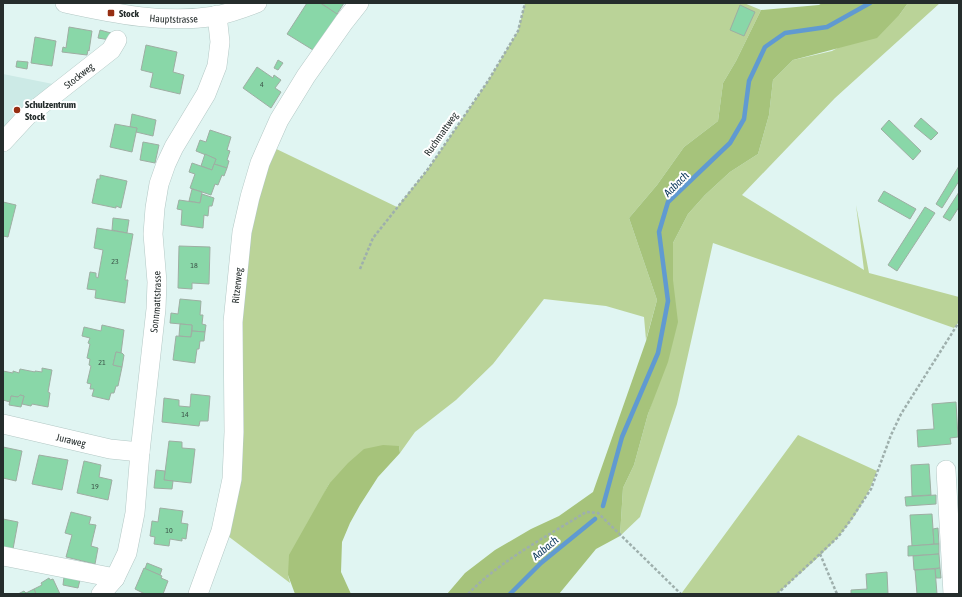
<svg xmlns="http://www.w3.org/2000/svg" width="962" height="597" viewBox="0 0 962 597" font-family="'Asap Condensed',sans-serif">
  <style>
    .built { fill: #cceae6 }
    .green { fill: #bad398 }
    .forest { fill: #a6c37b }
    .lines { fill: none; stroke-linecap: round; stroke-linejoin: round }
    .stream { stroke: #609ad1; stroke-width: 4.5 }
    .building { fill: #89d7a8; stroke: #9eaea3 }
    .minor-casing { stroke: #b3c8c5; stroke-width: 20 }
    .path { stroke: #9eafac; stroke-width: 2.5; stroke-dasharray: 3 2; stroke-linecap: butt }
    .minor { stroke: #fff; stroke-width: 19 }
    .poi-dot { fill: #962e12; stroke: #fff; stroke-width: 1.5 }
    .labels { text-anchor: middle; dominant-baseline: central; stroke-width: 4; stroke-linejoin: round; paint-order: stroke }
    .number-label { font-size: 8px; fill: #3e584b }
    .poi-label { font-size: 10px; font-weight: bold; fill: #252d2c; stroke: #fff; text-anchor: start }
    .street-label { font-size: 10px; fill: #252d2c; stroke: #fff }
    .water-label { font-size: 11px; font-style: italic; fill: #083559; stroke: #fff }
  </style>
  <rect width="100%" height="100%" fill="#e0f5f2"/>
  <path class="built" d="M3,74L58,85L3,135Z"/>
  <g class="green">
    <path d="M525,3H744L761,10L736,61L723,83L718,121L684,147L657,185L629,218L657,300L646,340L644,317L606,306L544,299L493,364L456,400L415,432L400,453L399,446L329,484L318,506L288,575L290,583L220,530L231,331L266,144L397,207L428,169L488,81L518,31Z"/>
    <path d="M908,3H940L835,98L742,195L864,270L856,205L869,273L959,297V322L954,328L713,243L677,404L640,517L620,536L623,488L634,465L648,414L656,390L673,280V243L688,214L705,195L730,172L758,154L769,115L773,80L793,60L832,51L900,14Z"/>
    <path d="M798,435L877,471C869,494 855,518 838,537C821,556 796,577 777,594H681Z"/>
  </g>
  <g class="forest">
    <path d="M822,3H908L900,14L877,38L793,60L773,80L769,115L758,154L730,172L705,195L688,214L673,243V280L678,322L668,362L648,414L634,465L623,488L620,536L596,549L559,594H447L465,573L495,550L531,529L559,516L593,492L646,341L657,300L629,218L657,185L684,147L718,121L723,83L736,61L761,10L819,5Z"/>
    <path d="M383,445L399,446L400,453L378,477L360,505L350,523L342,542L341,572L351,594H295L288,575L289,555L329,484L348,463L364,449Z"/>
  </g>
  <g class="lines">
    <g class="stream">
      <path d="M603,506L622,437L658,353L668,301L659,232L668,202L730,143L744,119L749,81L765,47L785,33L827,27L870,3"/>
      <path d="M510,594L541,563L595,519"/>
    </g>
  </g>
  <g class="building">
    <path d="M307,3H320L341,16L313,50L287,34Z"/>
    <path d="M321,3H344L337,14Z"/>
    <path d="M740,5L755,12L744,36L730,30Z"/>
    <path d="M69,27L92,31L89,51L88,50L87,55L62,52L63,47L66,48Z"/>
    <path d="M100,30L111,33L110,40L98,38Z"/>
    <path d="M35,37L56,41L52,66L31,63Z"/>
    <path d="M146,45L177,52L173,72L184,75L180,94L150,87L153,73L141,70Z"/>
    <path d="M278,60L283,63L278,70L274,68Z"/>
    <path d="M17,61L28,62L27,69L16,67Z"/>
    <path d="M257,67L273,78L274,75L281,80L275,88L281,92L271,108L243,88Z"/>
    <path d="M132,114L156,120L153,136L136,132L137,128L130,127Z"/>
    <path d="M921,118L938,133L931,140L914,126Z"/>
    <path d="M889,120L921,151L913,160L881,129Z"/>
    <path d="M115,124L137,128L132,152L110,147Z"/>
    <path d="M210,130L231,137L227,150L230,151L227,160L229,161L227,168L214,164L216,159L196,151L200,140L206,142Z"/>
    <path d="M143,142L159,145L155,163L140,160Z"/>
    <path d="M205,154L216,159L212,170L201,166Z"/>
    <path d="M192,163L212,170L214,164L227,168L224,176L222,175L218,185L215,184L211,195L190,188L195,174L189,172Z"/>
    <path d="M959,166V181L942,208L936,204Z"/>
    <path d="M100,175L127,181L121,208L116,206V208L92,203L97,179H100Z"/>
    <path d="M192,189L202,192L200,203L189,201Z"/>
    <path d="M884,191L916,209L910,219L878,201Z"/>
    <path d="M959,192V207L950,221L943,217Z"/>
    <path d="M202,194L214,198L212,206H209L208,216L204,215L203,228L181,225L182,210L177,209L179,200L200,203Z"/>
    <path d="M3,202L16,205L8,237L3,236Z"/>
    <path d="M925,207L935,213L897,271L888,265Z"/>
    <path d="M113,218L129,220L127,233L112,230Z"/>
    <path d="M97,228L133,234L125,280H128L125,303L95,298L96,290L87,289L90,272L96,273V277L98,278L103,250L94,248Z"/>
    <path d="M179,246L210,247L209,284L192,283V289L178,288Z"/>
    <path d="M180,299L201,301L200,315H203L202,324L206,325L205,332L192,331V325L170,323L171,313L178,314Z"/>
    <path d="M180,324L192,325L191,337L179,336Z"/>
    <path d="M102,325L124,330L121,353L116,352L113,365L122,367L118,386H116L114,393H111L109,400L92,396L94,389H90L91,384L87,383L91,366L89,365L90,359L87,358L90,344L88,343L90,338L82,336L84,327L101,331Z"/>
    <path d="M192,331L205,332L204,341H200L199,349H197L195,363L173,360L176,336L191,337Z"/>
    <path d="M116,352L122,353L124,355L122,367L113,365Z"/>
    <path d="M42,368L52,370L48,392L50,393L48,407L32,404L31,406L22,404L24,396L20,395L18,397L11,396L10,402L3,400V371L13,373V371L19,373L20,369L35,372V371L42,372Z"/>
    <path d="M191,394L210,396L208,421H200L199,426L162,422L164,398L179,400V406L190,407Z"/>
    <path d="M20,395L24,396L21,407L9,405L11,396L18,397Z"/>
    <path d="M956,402L958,437L950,438L951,444L918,447L917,430L934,429L932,404Z"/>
    <path d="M169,441L182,442V448L195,449L191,483L164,480Z"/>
    <path d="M3,447L22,451L16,481L3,478Z"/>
    <path d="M39,455L68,460L62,490L32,484Z"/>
    <path d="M84,461L101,465L99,477L112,480L108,500L77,493Z"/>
    <path d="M929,464L931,495L912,496L911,465Z"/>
    <path d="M156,470L165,471L164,480L173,481L172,489L154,488Z"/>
    <path d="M936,495V504L906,506L905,497Z"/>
    <path d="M160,508L183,511L181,523L188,524L186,539L182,538V541L170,539L169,546L154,544L155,537L150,536L152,521L158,522Z"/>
    <path d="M71,512L91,517L89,524L96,525L91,546L98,548L95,564L66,557L72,535L65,533Z"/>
    <path d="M932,514L934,544L912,546L910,515Z"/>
    <path d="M3,519L18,522L13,549L3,548Z"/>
    <path d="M938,528L939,544H934L933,529Z"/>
    <path d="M939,544V554L908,556V546Z"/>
    <path d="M939,554L940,568L914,570L913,556Z"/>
    <path d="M147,563L162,569L160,575L145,569Z"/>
    <path d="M144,568L162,576L161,578L168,581L163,594H145L135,589Z"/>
    <path d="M940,568L941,578H936L935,569Z"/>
    <path d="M935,569L937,594H917L915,570Z"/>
    <path d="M887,572L888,594H851V590L867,589L866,574Z"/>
    <path d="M64,577L80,580L78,588L63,585Z"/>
    <path d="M49,578L50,580L53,579L60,594H36L34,589L42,585L41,583Z"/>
    <path d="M34,589L36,594H18L24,591L26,593Z"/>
  </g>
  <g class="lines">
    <defs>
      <g id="minor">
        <path id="s1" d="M65,3C115,14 165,24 216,16C230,13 244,8 257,3"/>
        <path id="s2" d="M3,142L27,116L111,50L117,40"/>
        <path id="s3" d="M3,424L110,449L140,452"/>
        <path d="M946,470L953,594"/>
        <path d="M3,556L115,578"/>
        <path id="s4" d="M101,594L115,578L127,553L135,513L140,452L156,309L157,282L153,234L155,208L159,184L166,164L174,147L206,94L217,66L220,42L217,15"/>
        <path id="s5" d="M198,594L221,531L232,479L234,432L233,322L242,232L250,197L260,163L279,120L306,76L344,22L359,3"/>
      </g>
    </defs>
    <use href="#minor" class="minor-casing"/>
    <g class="path">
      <path d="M360,269L373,238L428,169L488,81L518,31L525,3"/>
      <path d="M820,554L837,594"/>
      <path d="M468,594C501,560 546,537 586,512L598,513L681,594"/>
      <path d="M777,594L838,537L850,521L871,489L891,435L901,414L959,322"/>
    </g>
    <use href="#minor" class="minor"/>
  </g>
  <g class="poi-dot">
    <rect x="107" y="9" width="8" height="8" rx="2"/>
    <circle cx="17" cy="110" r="4"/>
  </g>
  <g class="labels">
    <g class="number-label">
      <text x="262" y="84">4</text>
      <text x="115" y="261">23</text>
      <text x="194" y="265">18</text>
      <text x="102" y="362">21</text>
      <text x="185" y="414">14</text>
      <text x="95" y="486">19</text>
      <text x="169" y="530">10</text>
    </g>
    <g class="poi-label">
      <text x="119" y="13">Stock</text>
      <text x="25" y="104">Schulzentrum<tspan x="25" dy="12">Stock</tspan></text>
    </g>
    <g class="street-label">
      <text stroke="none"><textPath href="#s1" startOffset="110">Hauptstrasse</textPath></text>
      <text stroke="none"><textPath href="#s2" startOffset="101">Stockweg</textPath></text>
      <text transform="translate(441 134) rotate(-55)">Ruchmattweg</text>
      <text stroke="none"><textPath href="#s5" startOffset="314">Ritzerweg</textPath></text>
      <text stroke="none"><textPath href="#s4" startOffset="302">Sonnmattstrasse</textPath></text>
      <text stroke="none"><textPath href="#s3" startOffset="70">Juraweg</textPath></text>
    </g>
    <g class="water-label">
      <text transform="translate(676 184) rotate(-45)">Aabach</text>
      <text transform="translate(545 548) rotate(-40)">Aabach</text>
    </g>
  </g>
  <rect width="962" height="597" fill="none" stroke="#252d2c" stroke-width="8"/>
</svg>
